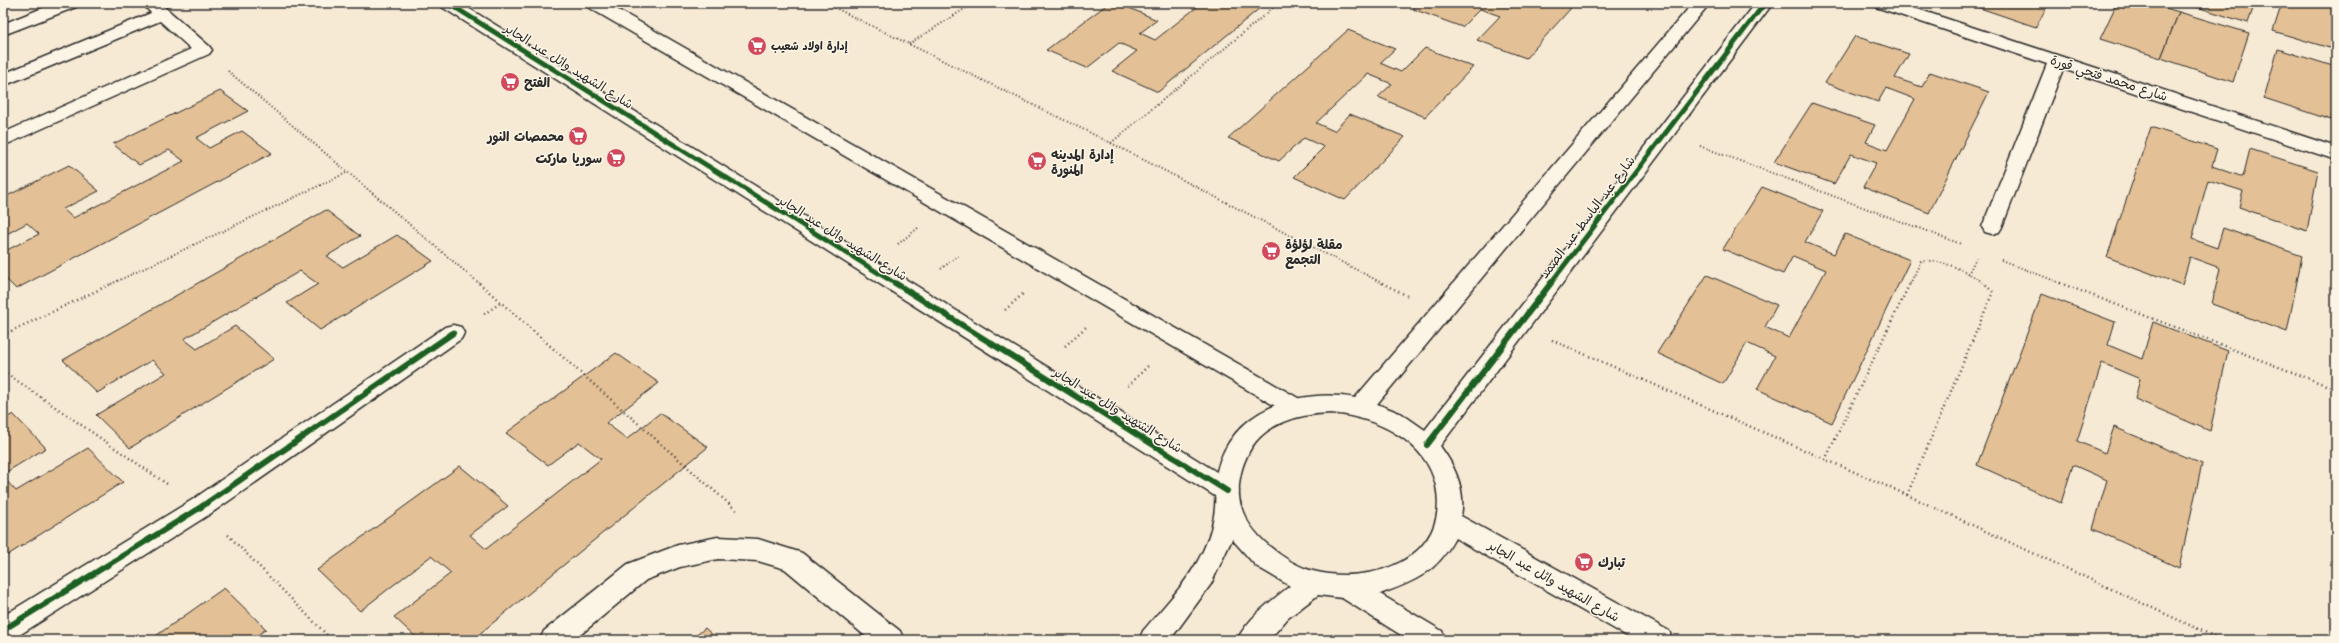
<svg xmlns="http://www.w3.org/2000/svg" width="2339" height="643" viewBox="0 0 2339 643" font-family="'Comic Neue','Playpen Sans Arabic',sans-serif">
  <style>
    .building { fill: #e3c095; stroke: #2b2b2b }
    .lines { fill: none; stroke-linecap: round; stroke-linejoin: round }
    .lane-casing { stroke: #2b2b2b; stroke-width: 3 }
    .street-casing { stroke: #2b2b2b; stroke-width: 3 }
    .secondary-casing { stroke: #2b2b2b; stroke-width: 3 }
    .path-far1 { stroke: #2b2b2b; stroke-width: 2; stroke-dasharray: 1 2.5; stroke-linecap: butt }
    .path { stroke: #2b2b2b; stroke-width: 2.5; stroke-dasharray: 1 3.5; stroke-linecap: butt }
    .lane { fill: #fcf5e5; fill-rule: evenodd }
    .street { fill: #fcf5e5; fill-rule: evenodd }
    .secondary { fill: #fcf5e5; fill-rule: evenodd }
    .cycleway-far1-casing { stroke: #fcf5e5; stroke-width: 7 }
    .cycleway-casing { stroke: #fcf5e5; stroke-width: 9 }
    .cycleway-far1 { stroke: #1b5e20; stroke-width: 5 }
    .cycleway { stroke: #1b5e20; stroke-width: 6 }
    .labels { text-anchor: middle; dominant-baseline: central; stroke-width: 3; stroke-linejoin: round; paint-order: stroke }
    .far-poi-label { font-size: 11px; font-weight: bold; fill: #2b2b2b; stroke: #fcf5e5; text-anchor: start }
    .street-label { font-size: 13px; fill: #2b2b2b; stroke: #fcf5e5 }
    .poi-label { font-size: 13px; font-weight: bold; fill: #2b2b2b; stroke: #fcf5e5; text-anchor: start }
  </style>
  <rect width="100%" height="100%" fill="#f7ead5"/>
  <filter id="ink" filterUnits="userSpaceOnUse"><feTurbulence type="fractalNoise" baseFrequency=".025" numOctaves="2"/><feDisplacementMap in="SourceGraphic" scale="8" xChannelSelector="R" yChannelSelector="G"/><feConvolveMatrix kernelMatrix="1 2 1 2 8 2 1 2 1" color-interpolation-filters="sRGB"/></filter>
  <g filter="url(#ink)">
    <g class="building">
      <path d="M1109,3H1118L1157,20L1140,33L1155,40L1202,3H1266L1158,92L1112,71L1137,51L1119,43L1087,68L1046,50Z"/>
      <path d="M1419,3H1556L1571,8L1526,58L1477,40L1500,16L1480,9L1462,27L1413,9Z"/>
      <path d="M1972,3H2049L2036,27L1971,5Z"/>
      <path d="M2117,3H2149L2179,12L2161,58L2100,39Z"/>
      <path d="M2184,3H2255L2248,23Z"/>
      <path d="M2282,3H2336V50L2273,31Z"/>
      <path d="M2179,12L2249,33L2233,82L2161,58Z"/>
      <path d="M1348,30L1395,49L1380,63L1401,72L1425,48L1473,67L1425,117L1378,97L1392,84L1368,74L1316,123L1334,131L1350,114L1405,137L1345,200L1294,177L1324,147L1304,138L1279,161L1228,138Z"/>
      <path d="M1855,36L1909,54L1895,78L1922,87L1930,72L1989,92L1929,213L1863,187L1876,163L1851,154L1834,184L1774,162L1812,103L1875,125L1866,142L1887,150L1915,99L1886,88L1878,102L1825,83Z"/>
      <path d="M2278,49L2336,67V99L2331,120L2264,98Z"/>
      <path d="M220,91L248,111L196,138L209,148L242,131L272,153L16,289L3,276V252L39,234L27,223L3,236V198L69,165L99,191L63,209L73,218L184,161L169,150L139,165L113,144Z"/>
      <path d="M2336,99V122L2331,120Z"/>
      <path d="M2151,127L2217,149L2212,166L2243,177L2250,149L2318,171L2307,231L2239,207L2243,191L2208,180L2192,239L2217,248L2223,228L2302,256L2287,332L2212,304L2220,268L2190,257L2182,285L2107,257Z"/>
      <path d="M1762,187L1823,211L1805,242L1834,254L1845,234L1910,260L1832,423L1757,389L1775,356L1747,343L1723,384L1657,353L1707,275L1777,305L1765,327L1789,338L1826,270L1793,256L1783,274L1723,249Z"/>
      <path d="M326,210L360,236L327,256L343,267L397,235L433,261L320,330L287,303L318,284L300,271L184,339L197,349L235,326L274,359L130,448L96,415L166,373L152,360L97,393L63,360Z"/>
      <path d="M2042,294L2115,322L2108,345L2142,359L2153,322L2228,351L2210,431L2135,399L2140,379L2102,363L2077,441L2105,453L2114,427L2202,464L2179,568L2093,529L2107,480L2073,465L2061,503L1977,465Z"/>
      <path d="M616,353L659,383L606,423L627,439L660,413L708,447L472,640H419L394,617L451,573L431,556L360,611L317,570L460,466L508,506L470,535L486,549L601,459L579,442L548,465L506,433Z"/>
      <path d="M13,414L46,448L3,474V420Z"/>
      <path d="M88,448L123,482L3,558V477L16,491Z"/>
      <path d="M224,588L266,629L251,640H150Z"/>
      <path d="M705,628L718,640H691Z"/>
    </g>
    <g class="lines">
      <defs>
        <path id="lane" d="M142,3H160L209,46L212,50L209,54L3,146V133L191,49L160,21L3,86V74L151,13Z"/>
        <g id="street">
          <path d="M55,3H78L76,7L3,35V24Z"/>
          <path d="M440,3H460L1236,484L1239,491L1236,498L1227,501L1218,498L442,7Z"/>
          <path d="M586,3H606L1305,402L1309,408L1305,414L1297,417L1289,414L588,7Z"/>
          <path d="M1874,3H1899L2336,147V160L2063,69L2002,227L1999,232L1992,234L1985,232L1982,227L2047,64L1876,7Z"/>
          <path d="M453,325L461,327L464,333L461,339L210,514L13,639L3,640V616L192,500L445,327Z"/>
          <path d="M718,537L758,539L802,553L900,631L904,640H870L785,569L758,561L718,559L680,567L646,580L574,640H540L544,631L628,564L678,545Z"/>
        </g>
        <path id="secondary" d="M1693,3H1710L1377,404L1402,414L1425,430L1756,3H1773L1440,446C1455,466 1466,490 1461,516L1669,631L1673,640H1634L1455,538C1437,572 1416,581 1380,594L1442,631L1446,640H1409L1342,598L1318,595L1288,618L1269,640H1237C1248,618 1271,601 1290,586L1256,566L1232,539L1211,584L1170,640H1139L1143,631C1164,606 1189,581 1203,551C1209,538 1214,522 1215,507C1216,495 1214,484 1217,471C1232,409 1298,388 1355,398ZM1331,413C1374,417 1426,439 1436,486C1451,559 1371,586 1313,571C1286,564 1248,534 1241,506C1236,491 1240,470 1247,456C1261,423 1299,414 1331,413Z"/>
      </defs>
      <use href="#lane" class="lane-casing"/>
      <use href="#street" class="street-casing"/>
      <use href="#secondary" class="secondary-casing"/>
      <g class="path-far1">
        <path d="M825,3L1111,143L1384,284"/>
        <path d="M909,44L974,3"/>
        <path d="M228,71L480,284"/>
        <path d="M1111,143L1279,3"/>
        <path d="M1700,146L1961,244"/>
        <path d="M898,244L918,228"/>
        <path d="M2001,260L2063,284"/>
        <path d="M941,269L960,254"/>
        <path d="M1968,274L1977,256"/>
        <path d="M111,284L348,172"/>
        <path d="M1910,284L1921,261C1942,259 1968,271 1985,284"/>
      </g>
      <g class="path">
        <path d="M479,283L736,510"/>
        <path d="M1382,283L1408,296"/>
        <path d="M2060,283L2336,389"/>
        <path d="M1005,310L1025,292"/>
        <path d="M484,314L502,302"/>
        <path d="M3,335L113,283"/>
        <path d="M1552,340L1907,495L2222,640"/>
        <path d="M1065,346L1086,327"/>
        <path d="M3,371L167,484"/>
        <path d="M1128,386L1150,364"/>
        <path d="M1825,460L1910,283"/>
        <path d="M1907,495L1993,292L1984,283"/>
        <path d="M228,535L332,640"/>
      </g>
      <use href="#lane" class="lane"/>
      <use href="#street" class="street"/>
      <use href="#secondary" class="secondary"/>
      <defs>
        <g id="cycleway-far1">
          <path d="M448,3L896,284"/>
          <path d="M1550,284L1765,3"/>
        </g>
        <g id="cycleway">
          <path d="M895,283L1227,491"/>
          <path d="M1427,445L1551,283"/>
          <path d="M3,630L201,507L453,333"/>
        </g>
      </defs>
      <use href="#cycleway-far1" class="cycleway-far1-casing"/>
      <use href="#cycleway" class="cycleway-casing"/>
      <use href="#cycleway-far1" class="cycleway-far1"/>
      <use href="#cycleway" class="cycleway"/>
    </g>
  </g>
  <defs>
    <symbol id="supermarket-disc" viewBox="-11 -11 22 22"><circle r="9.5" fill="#d1495b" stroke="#fcf5e5"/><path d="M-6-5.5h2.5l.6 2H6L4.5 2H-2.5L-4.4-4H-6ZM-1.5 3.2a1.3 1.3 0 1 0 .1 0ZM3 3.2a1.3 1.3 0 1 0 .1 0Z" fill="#fff"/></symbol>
  </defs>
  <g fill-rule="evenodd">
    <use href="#supermarket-disc" x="746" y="35" width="22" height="22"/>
    <use href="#supermarket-disc" x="499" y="71" width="22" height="22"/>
    <use href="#supermarket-disc" x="567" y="125" width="22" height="22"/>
    <use href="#supermarket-disc" x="605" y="147" width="22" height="22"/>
    <use href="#supermarket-disc" x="1026" y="150" width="22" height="22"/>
    <use href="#supermarket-disc" x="1260" y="240" width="22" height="22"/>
    <use href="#supermarket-disc" x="1573" y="551" width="22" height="22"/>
  </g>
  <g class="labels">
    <g class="far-poi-label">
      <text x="771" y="46">إدارة اولاد شعيب</text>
    </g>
    <g class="street-label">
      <text transform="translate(569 66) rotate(32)">شارع الشهيد وائل عبد الجابر</text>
      <text transform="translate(2109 78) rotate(18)">شارع محمد فتحي قورة</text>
      <text transform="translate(1587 217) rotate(-53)">شارع عبد الباسط عبد الصمد</text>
      <text transform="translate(843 238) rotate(32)">شارع الشهيد وائل عبد الجابر</text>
      <text transform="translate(1118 410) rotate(32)">شارع الشهيد وائل عبد الجابر</text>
      <text transform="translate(1554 581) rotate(30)">شارع الشهيد وائل عبد الجابر</text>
    </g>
    <g class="poi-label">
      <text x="524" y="82">الفتح</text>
      <text x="564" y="136" text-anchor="end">محمصات النور</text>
      <text x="1051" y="154">إدارة المدينه<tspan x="1051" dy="15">المنورة</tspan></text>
      <text x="602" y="158" text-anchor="end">سوريا ماركت</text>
      <text x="1285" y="244">مقلة لؤلؤة<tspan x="1285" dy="15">التجمع</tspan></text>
      <text x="1598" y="562">تبارك</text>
    </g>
  </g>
  <rect width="2339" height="643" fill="none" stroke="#fcf5e5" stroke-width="16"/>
  <rect x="8" y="8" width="2323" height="627" fill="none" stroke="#2b2b2b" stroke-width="1.5" filter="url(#ink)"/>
</svg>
